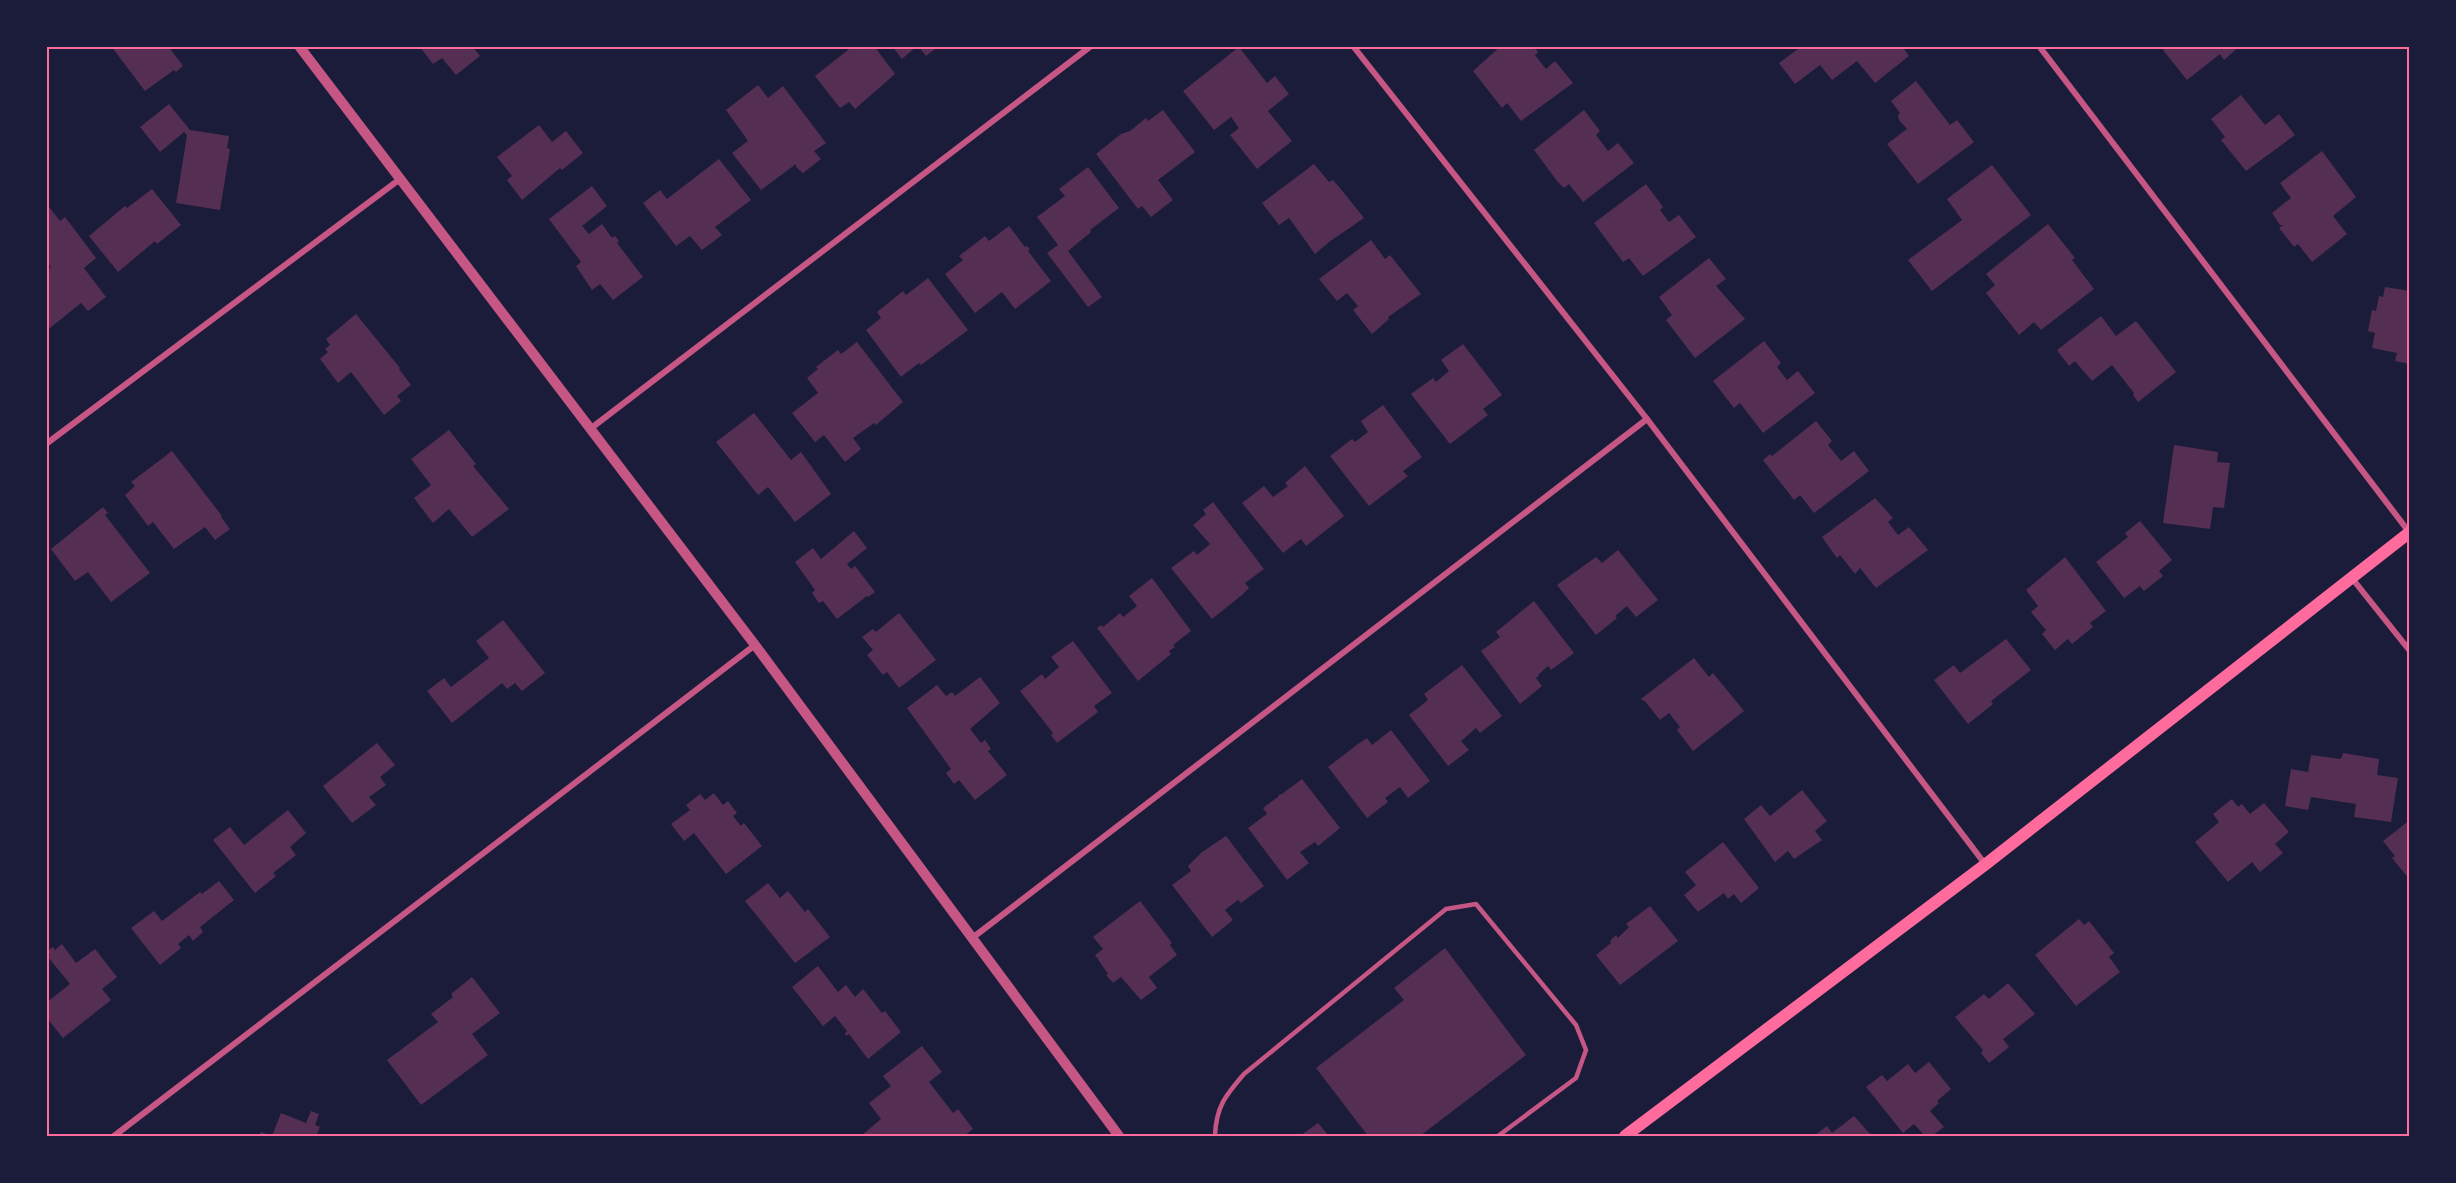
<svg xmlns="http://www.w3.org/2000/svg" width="2456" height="1183" viewBox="0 0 2456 1183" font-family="'Work Sans',sans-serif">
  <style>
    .building { fill: #542f53 }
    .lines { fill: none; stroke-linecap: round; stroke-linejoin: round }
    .service { stroke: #c65784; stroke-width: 4.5 }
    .minor { stroke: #c65784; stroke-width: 6 }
    .tertiary { stroke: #c65784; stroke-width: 10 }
    .secondary { stroke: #ff6b9d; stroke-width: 12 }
    .neatline { fill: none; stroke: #ff6b9d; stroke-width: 2 }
  </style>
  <rect width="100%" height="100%" fill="#1b1b3a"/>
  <g class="building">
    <path d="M111,46H168L183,66L176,72L174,70L145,91Z"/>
    <path d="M419,46H472L480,56L456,75L442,58L433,64Z"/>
    <path d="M853,46H874L895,74L855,109L849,102L840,108L815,76Z"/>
    <path d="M892,46H917L902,59Z"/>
    <path d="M918,46H939L926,56Z"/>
    <path d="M1501,46H1534L1538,52L1535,55L1546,69L1555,61L1573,83L1521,121L1507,103L1502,108L1473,71Z"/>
    <path d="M1802,46H1902L1909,56L1875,83L1857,61L1832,80L1820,65L1795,84L1779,63Z"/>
    <path d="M2168,46H2240L2224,60L2220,54L2187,80L2163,50Z"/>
    <path d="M1239,47L1267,83L1275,76L1289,94L1268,111L1292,141L1257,169L1230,135L1239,128L1231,117L1214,130L1183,91Z"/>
    <path d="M1916,81L1950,125L1957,120L1974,142L1918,184L1887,144L1907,129L1899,120L1898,115L1900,113L1891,101Z"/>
    <path d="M758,85L768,98L783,86L826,143L814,151L821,159L803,173L796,167V164L761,190L732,153L748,141L726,110Z"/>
    <path d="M2241,95L2265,125L2279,114L2295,135L2246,171L2221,140L2225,137L2211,119Z"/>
    <path d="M169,104L190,130L229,136L227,148L230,149L220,210L176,203L187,135L184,132L160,152L140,127Z"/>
    <path d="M1163,110L1195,152L1158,180L1173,200L1151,217L1142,206L1138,209L1096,154L1121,134L1130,131L1146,118L1148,121Z"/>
    <path d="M1584,110L1600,131L1596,135L1608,151L1618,143L1634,163L1583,202L1569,184L1564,188L1557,181L1534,150Z"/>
    <path d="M539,125L552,142L566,131L583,153L562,170L560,168L522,200L507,180L512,176L497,157Z"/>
    <path d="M2322,151L2356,197L2333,216L2347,234L2312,262L2298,244L2294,247L2279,228L2283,225H2280L2272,213L2291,198L2280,183Z"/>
    <path d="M719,159L751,200L715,227L722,235L702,250L690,236L676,246L643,203L660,190L667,199Z"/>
    <path d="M1314,164L1329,182L1333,180L1340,188L1364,218L1329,242L1315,254L1289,218L1279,225L1262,203Z"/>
    <path d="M1992,165L2031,215L1932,291L1908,260L1962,220L1947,199Z"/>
    <path d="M1088,167L1119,208L1090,230L1091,232L1068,251L1102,297L1088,307L1047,253L1058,245L1037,217L1065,196L1059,189Z"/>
    <path d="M1646,184L1663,207L1660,210L1669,222L1679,215L1696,237L1643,276L1629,258L1623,262L1594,223Z"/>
    <path d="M592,186L607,206L582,226L589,234L602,224L612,238L615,236L619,241L617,243L643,277L613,300L600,284L592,290L576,266L581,262L549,219Z"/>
    <path d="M152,189L181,225L157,244L155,241L118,272L89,236L125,206L127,208Z"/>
    <path d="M49,207L60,221L65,217L96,258L84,268L106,297L88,311L81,303L50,328L46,324V271L51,267L46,261V209Z"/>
    <path d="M2048,224L2075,258L2072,260L2094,289L2041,330L2034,322L2019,335L1986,293L1995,285L1986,274Z"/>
    <path d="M1009,226L1025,247L1027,246L1030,250L1028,251L1051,281L1015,309L1002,292L975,313L945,274L963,260L959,256L985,236L989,241Z"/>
    <path d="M1371,240L1385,259L1390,255L1421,294L1388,317L1389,319L1372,334L1353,310L1358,306L1347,293L1337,301L1319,279Z"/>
    <path d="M1709,258L1726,279L1716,286L1745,319L1695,358L1666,320L1672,315L1659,297Z"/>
    <path d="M928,278L968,330L921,365L919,363L901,377L866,330L881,318L877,312L903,291L906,295Z"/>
    <path d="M2385,287L2410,291V364L2395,361L2397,353L2372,348L2375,333L2368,331L2372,310L2376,311L2379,296L2383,297Z"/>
    <path d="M356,314L400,368L399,369L411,385L397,396L401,401L384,415L351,372L338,383L320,359L328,352L325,349L330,345L326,339Z"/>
    <path d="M2101,316L2116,336L2136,321L2176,372L2138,402L2133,395L2134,393L2112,365L2092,381L2075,361L2069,366L2057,350Z"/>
    <path d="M1764,341L1781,363L1777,367L1787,380L1798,371L1815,393L1763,433L1740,403L1734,408L1713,381Z"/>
    <path d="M857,342L903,402L876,425L874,423L853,438L861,449L845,462L824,435L815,442L792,413L818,393L807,378L818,369L816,367L838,350L841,354Z"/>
    <path d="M1463,344L1502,395L1483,409L1488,415L1450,444L1411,394L1433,378L1436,382L1449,371L1441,360Z"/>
    <path d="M1383,405L1422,457L1403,471L1408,476L1369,506L1330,456L1352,439L1355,442L1368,432L1361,421Z"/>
    <path d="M754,413L791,460L801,452L831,494L795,522L768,487L758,495L716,442Z"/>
    <path d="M1816,421L1832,441L1828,445L1841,461L1854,451L1869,471L1814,513L1800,495L1794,500L1763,460L1770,454L1772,456Z"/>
    <path d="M449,430L476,464L473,466L509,509L472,537L449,509L433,523L414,498L431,485L411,459Z"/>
    <path d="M2174,445L2218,452L2217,462L2230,463L2224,508L2213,507L2210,529L2163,523Z"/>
    <path d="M172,451L222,516L221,517L230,529L215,540L205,527L174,549L153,522L148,526L125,495L135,486L131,482Z"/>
    <path d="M1305,466L1344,516L1306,546L1301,539L1283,553L1242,503L1264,486L1273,497L1288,486L1285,483Z"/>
    <path d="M1875,498L1893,518L1888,522L1898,535L1909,527L1928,550L1876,588L1860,568L1855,574L1840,555L1837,558L1822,537Z"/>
    <path d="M1213,502L1264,569L1245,583L1249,588L1242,595L1212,619L1171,568L1194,551L1197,555L1210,544L1193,525L1206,514L1203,510Z"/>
    <path d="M103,507L108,513L105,515L150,573L111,602L88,572L75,581L51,549Z"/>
    <path d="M2140,521L2172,560L2159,571L2163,576L2144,591L2140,586L2124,598L2096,562L2128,537L2125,533Z"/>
    <path d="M854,531L867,548L847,564L851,569L855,566L875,592L868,597L867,596L837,619L823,601L819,603L812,593L815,590L795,562L813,548L821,559Z"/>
    <path d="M1618,550L1658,600L1636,617L1627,606L1615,616L1617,618L1596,635L1557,585L1596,557L1602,563Z"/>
    <path d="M2065,557L2106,611L2090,623L2093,627L2072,644L2068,639L2055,650L2042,634L2046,630L2031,612L2038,606L2026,590Z"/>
    <path d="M1152,578L1191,631L1173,645L1175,647L1169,651L1171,654L1138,681L1097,628L1101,625L1103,627L1120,613L1123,617L1137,606L1129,596Z"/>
    <path d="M1534,601L1574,653L1551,670L1548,666L1538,675L1539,676L1536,678L1542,686L1520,704L1481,651L1500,637L1496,632Z"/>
    <path d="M899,613L936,660L899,688L887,672L883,675L867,655L873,650L862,637L873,629L876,632Z"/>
    <path d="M503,620L545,673L522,691L515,683L507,689L502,683L452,723L427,691L444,678L451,687L489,658L476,641Z"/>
    <path d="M2006,639L2031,670L1991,701L1993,704L1968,724L1934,680L1954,665L1960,673Z"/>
    <path d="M1073,641L1112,693L1094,706L1098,712L1057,743L1051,735L1053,733L1020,691L1042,674L1045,679L1059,667L1051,657Z"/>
    <path d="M1694,658L1709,677L1713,673L1744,711L1693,751L1677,730L1680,727L1669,713L1660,720L1644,700L1643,701L1641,699Z"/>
    <path d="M1462,665L1502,716L1480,733L1476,728L1461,741L1469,750L1448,766L1409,715L1428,700L1424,694Z"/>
    <path d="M980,677L1000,703L970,729L981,743L985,740L991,749L988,751L1007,775L975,800L959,780L954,784L946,773L951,769L907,708L937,685L946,696L952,692L955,696Z"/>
    <path d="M1391,730L1430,781L1408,798L1400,787L1385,798L1388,802L1367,818L1328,767L1358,744L1367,738L1372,745Z"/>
    <path d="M377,743L395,765L380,777L386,785L369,797L376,805L352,823L323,786Z"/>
    <path d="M2343,753L2379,759L2377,775L2398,778L2391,822L2354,817L2356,804L2311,797L2308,810L2285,806L2291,769L2308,772L2311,755L2341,759Z"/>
    <path d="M1302,779L1340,828L1318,846L1315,842L1300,852L1309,863L1287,880L1248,828L1267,814L1263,808L1279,796L1278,795L1282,794Z"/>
    <path d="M1802,790L1827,821L1815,831L1822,840L1794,859L1788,851L1775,862L1744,819L1761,805L1770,816Z"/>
    <path d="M714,793L723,805L728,801L737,813L733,816L741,826L744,823L762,846L726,874L694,833L684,841L671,824L690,810L686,805L700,794L705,800Z"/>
    <path d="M2232,799L2238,807L2242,804L2250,814L2264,803L2289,832L2275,844L2283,853L2260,872L2252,862L2228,882L2195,842L2219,822L2213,814Z"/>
    <path d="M288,810L306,833L290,847L296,855L273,873L276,876L255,893L213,840L230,827L244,845Z"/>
    <path d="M2410,820V880L2392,858L2395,856L2383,841Z"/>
    <path d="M1226,836L1264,886L1241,903L1238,900L1225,910L1233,920L1212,937L1172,885L1191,871L1188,866L1202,852Z"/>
    <path d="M1723,842L1759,888L1741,903L1734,894L1728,899L1724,893L1698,912L1684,895L1696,885L1685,872Z"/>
    <path d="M219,881L234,900L200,927L203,932L193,941L189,935L178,944L181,948L160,965L131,928L154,911L162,921L200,892L202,894Z"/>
    <path d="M768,883L780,898L788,891L805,912L808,909L830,937L795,963L745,901Z"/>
    <path d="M1140,901L1172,943L1170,945L1177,955L1149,977L1157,988L1141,1000L1121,977L1113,983L1106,975L1108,974L1095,955L1103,949L1093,937Z"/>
    <path d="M1650,906L1678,941L1620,985L1596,955L1611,943L1610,941L1616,935L1618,938L1629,927L1626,924Z"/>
    <path d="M2079,919L2084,925L2089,921L2114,953L2109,957L2120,972L2076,1006L2035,955Z"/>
    <path d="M62,944L76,963L95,949L117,977L102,989L111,1000L63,1038L46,1017V1003L70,984L48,957L50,955L47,951L53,947L55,950Z"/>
    <path d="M1445,948L1526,1055L1420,1136H1368L1316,1068L1404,1000L1394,988Z"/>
    <path d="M818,966L838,992L846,985L855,997L863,989L882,1013L885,1011L901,1032L868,1059L849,1034L846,1036L845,1034L847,1031L835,1016L823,1026L792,987Z"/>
    <path d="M472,977L500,1013L472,1034L488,1055L421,1105L387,1060L438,1022L431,1014L453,997L451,994Z"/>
    <path d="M2008,983L2035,1014L2003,1039L2009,1047L1989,1063L1981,1053L1983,1050L1955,1017L1984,994L1989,999Z"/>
    <path d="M922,1046L942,1072L929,1082L953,1113L958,1109L973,1129L964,1136H861L881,1119L869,1103L891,1086L883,1076Z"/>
    <path d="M1929,1062L1951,1089L1937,1101L1939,1103L1930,1111L1944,1127L1932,1136H1925L1914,1124L1903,1133L1866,1087L1882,1075L1887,1081L1908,1064L1915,1073Z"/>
    <path d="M311,1111L319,1114L315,1125L320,1127L316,1136H259L261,1132L272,1136L281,1113L306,1123Z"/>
    <path d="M1854,1116L1870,1134L1867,1136H1814L1827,1126L1832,1133Z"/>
    <path d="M1318,1123L1329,1136H1300Z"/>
  </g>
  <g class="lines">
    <path class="service" d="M1215,1136C1216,1107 1225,1096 1244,1074L1446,909L1476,904L1576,1025L1586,1050L1576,1078L1498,1136"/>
    <g class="minor">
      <path d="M1353,46L1647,419L1985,864"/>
      <path d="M2039,46L2409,532"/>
      <path d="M590,429L1091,46"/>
      <path d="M46,444L400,179"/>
      <path d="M2351,577L2410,651"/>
      <path d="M971,939L1647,419"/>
      <path d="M114,1136L755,645"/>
    </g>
    <path class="tertiary" d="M299,46L755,645L1119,1136"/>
    <path class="secondary" d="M1625,1136L1986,864L2410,532"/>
  </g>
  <rect width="2456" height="1183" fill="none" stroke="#1b1b3a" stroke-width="96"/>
  <rect x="48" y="48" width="2360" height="1087" class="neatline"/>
</svg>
